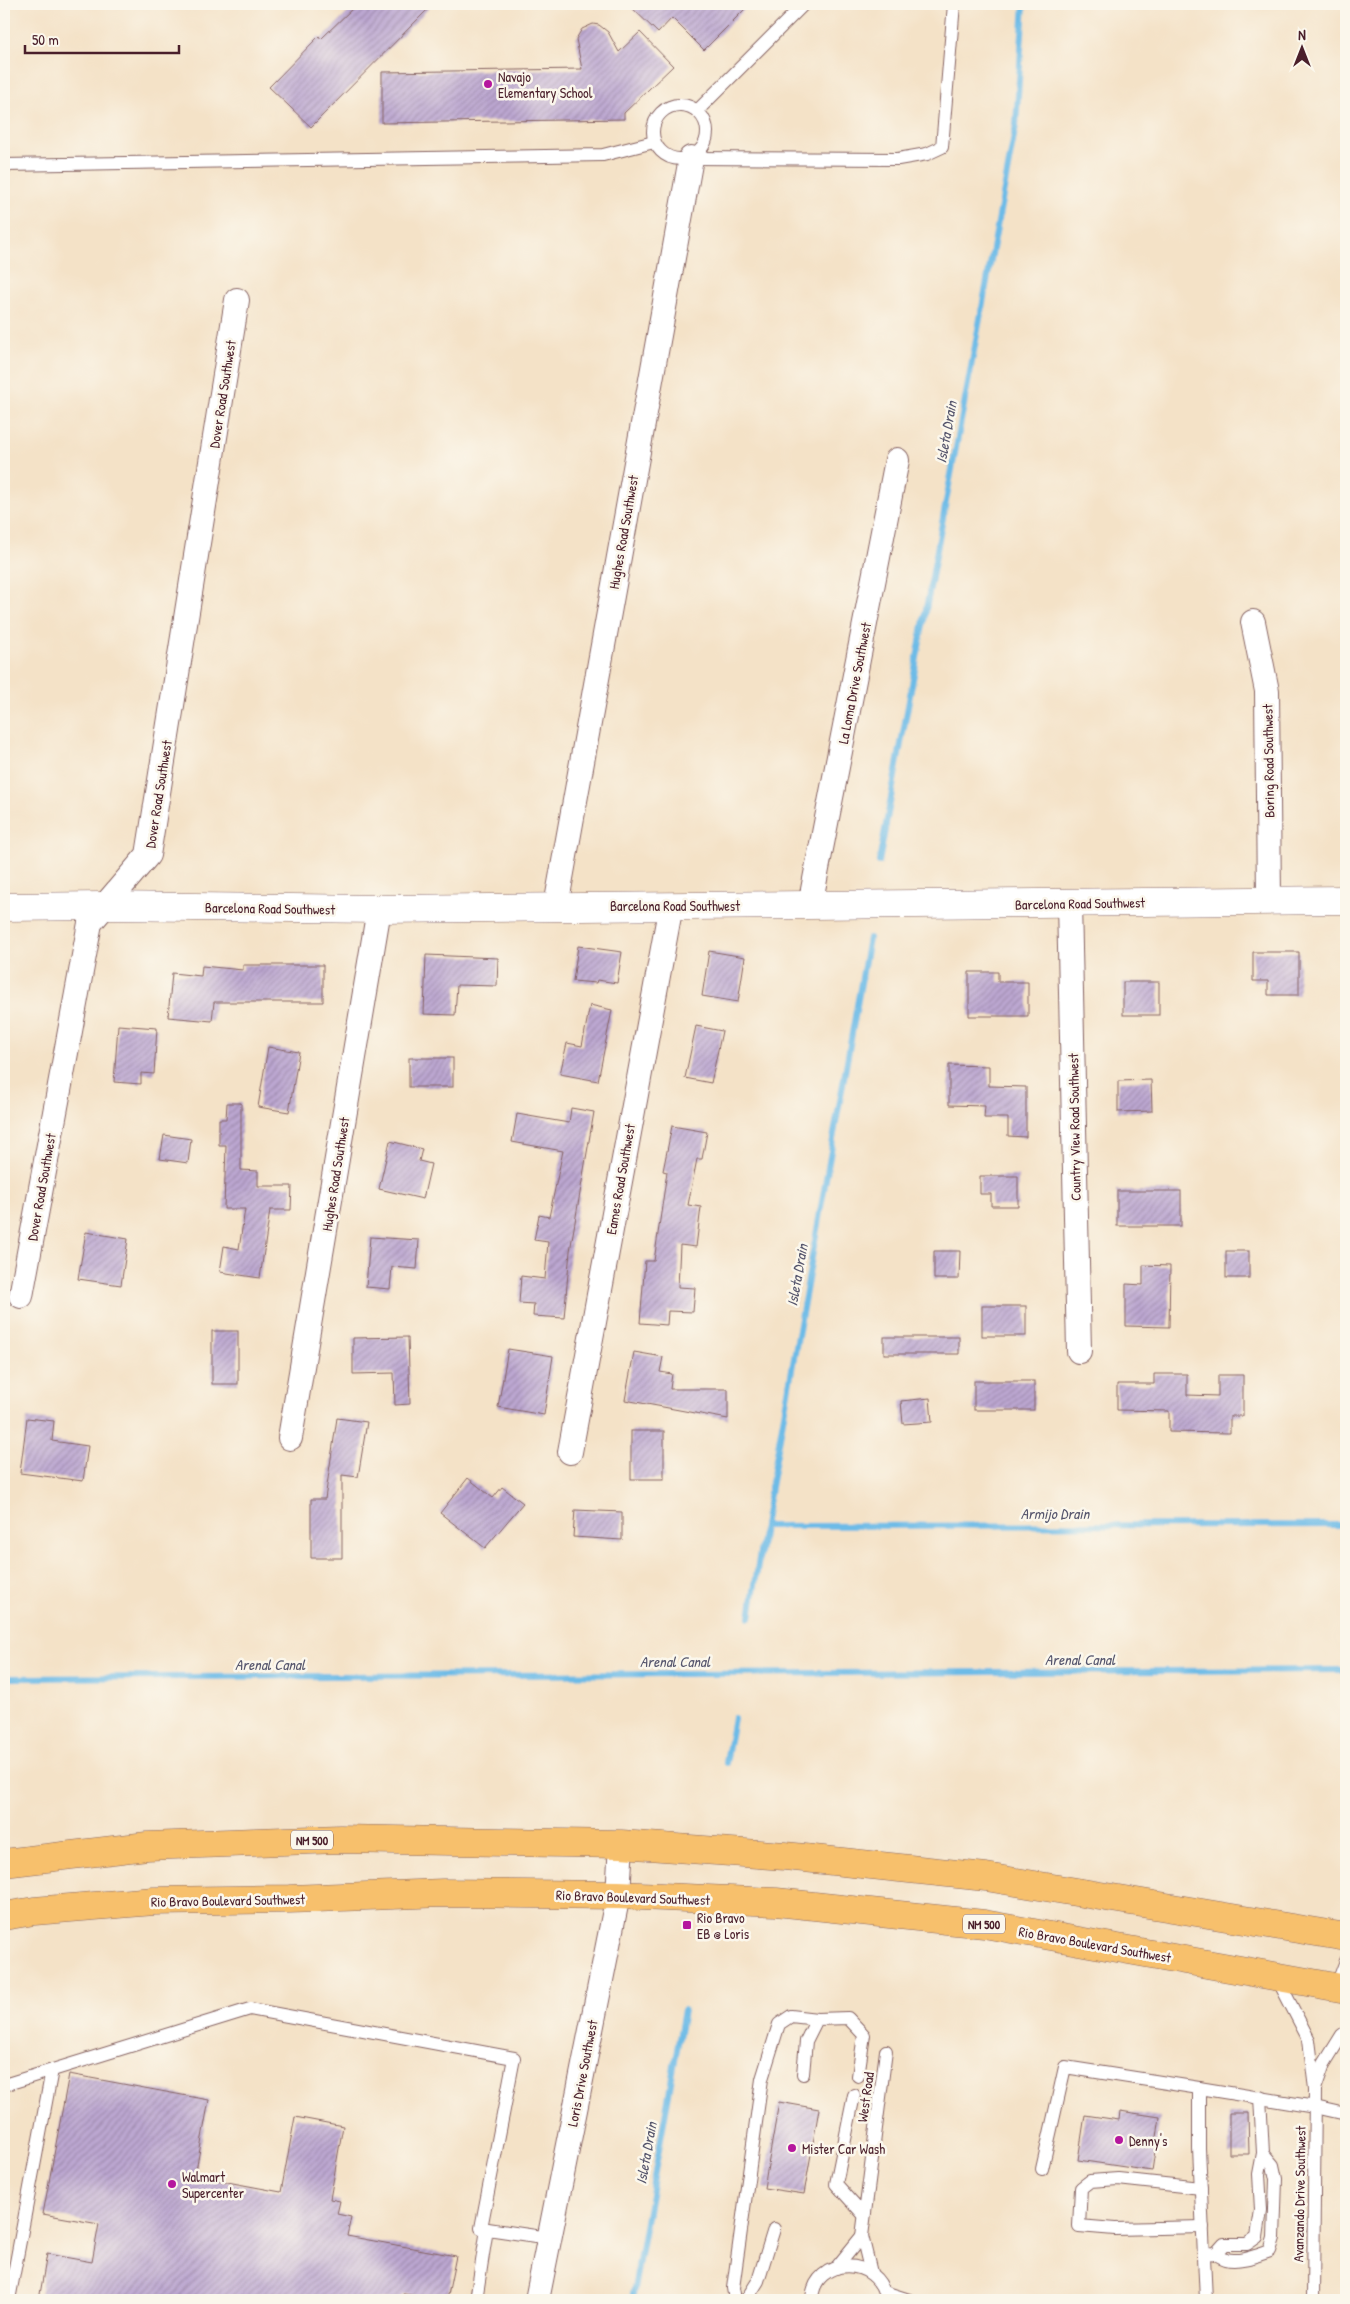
<svg xmlns="http://www.w3.org/2000/svg" width="1350" height="2304" viewBox="0 0 1350 2304" font-family="'Patrick Hand',sans-serif">
  <style>
    .lines { fill: none; stroke-linecap: round; stroke-linejoin: round }
    .stream { stroke: #6dbbe7; stroke-width: 6 }
    .building { fill: url(#building-hatch) }
    .service-casing { stroke: #866362; stroke-width: 14 }
    .minor-casing { stroke: #866362; stroke-width: 26 }
    .tertiary-casing { stroke: #866362; stroke-width: 29 }
    .primary-casing { stroke: #866362; stroke-width: 29 }
    .service { stroke: #fff; stroke-width: 12 }
    .minor { stroke: #fff; stroke-width: 24 }
    .tertiary { stroke: #fff; stroke-width: 28 }
    .primary { stroke: #f7c06c; stroke-width: 28 }
    .poi-dot { fill: #b5179e; stroke: #fbf7ec; stroke-width: 2 }
    .labels { text-anchor: middle; dominant-baseline: central; stroke-width: 5; stroke-linejoin: round; paint-order: stroke }
    .shield { fill: #fbf7ec; stroke: #7f6065; stroke-width: 1 }
    .shield-label { font-size: 12px; font-weight: bold; fill: #4a1f2b }
    .poi-label { font-size: 14px; fill: #4a1f2b; stroke: #fbf7ec; text-anchor: start }
    .street-label { font-size: 14px; fill: #4a1f2b; stroke: #fbf7ec }
    .water-label { font-size: 15px; font-style: italic; fill: #56566d; stroke: #fbf7ec }
  </style>
  <defs>
    <pattern id="building-hatch" width="6" height="6" patternUnits="userSpaceOnUse" patternTransform="scale(1.25)"><rect width="6" height="6" fill="#bca7d1"/><path d="M-1 1l2-2M0 6l6-6M5 7l2-2" fill="none" stroke="#9b87aa"/></pattern>
  </defs>
  <rect width="100%" height="100%" fill="#fbf7ec"/>
  <filter id="ink" filterUnits="userSpaceOnUse"><feTurbulence type="fractalNoise" baseFrequency=".02" numOctaves="2"/><feDisplacementMap in="SourceGraphic" scale="10" xChannelSelector="R" yChannelSelector="G"/><feConvolveMatrix kernelMatrix="1 2 1 2 8 2 1 2 1" color-interpolation-filters="sRGB"/></filter>
  <filter id="wash" filterUnits="userSpaceOnUse"><feTurbulence type="fractalNoise" baseFrequency=".0096" numOctaves="4" result="noise"/><feDisplacementMap in="SourceGraphic" scale="20" xChannelSelector="R" yChannelSelector="G"/><feGaussianBlur stdDeviation="1.12" result="paint"/><feColorMatrix in="noise" values="0 0 0 0 0 0 0 0 0 0 0 0 0 0 0 0 0 1.4 0 .05"/><feComposite in="paint" operator="in"/></filter>
  <g filter="url(#wash)">
    <rect width="100%" height="100%" fill="#f4e2c7"/>
    <g class="lines">
      <g class="stream">
        <path d="M879,862L1016,125L1024,4"/>
        <path d="M764,1526L1346,1525"/>
        <path d="M750,1617L764,1526L869,938"/>
        <path d="M4,1678L1346,1670"/>
        <path d="M726,1763L734,1718"/>
        <path d="M632,2300L684,2010"/>
      </g>
    </g>
    <g id="blocks">
      <g class="building">
        <path d="M357,4H433L311,127L269,87L319,36L321,39Z"/>
        <path d="M628,4H750L704,50L672,18L658,33Z"/>
        <path d="M593,24L599,25L608,32L619,52L640,32L673,66L624,113V119L382,123V72L582,69L576,39L582,29Z"/>
        <path d="M578,946L622,952L617,983L597,980L596,983L573,981Z"/>
        <path d="M709,951L745,957L738,1002L702,996Z"/>
        <path d="M1253,952H1299V995H1268V981H1253Z"/>
        <path d="M426,955L498,958L497,986L457,985L455,1015L424,1014Z"/>
        <path d="M243,965H323V1002H214L212,1021L168,1017L172,973L201,976L202,966L243,970Z"/>
        <path d="M969,972H998V982H1028V1016H969Z"/>
        <rect x="1123" y="982" width="36" height="33"/>
        <path d="M590,1005L612,1010L598,1081L560,1074L567,1043L582,1046Z"/>
        <path d="M118,1025L157,1028L154,1074L141,1073V1084L114,1082Z"/>
        <path d="M696,1026L722,1031L711,1083L685,1078Z"/>
        <path d="M268,1047L299,1052L289,1112L258,1107Z"/>
        <rect x="409" y="1058" width="44" height="29"/>
        <path d="M949,1065L989,1066V1086L1026,1087V1137L1008,1136V1118H984L985,1106L949,1105Z"/>
        <path d="M1151,1080L1152,1111L1118,1112V1081Z"/>
        <path d="M227,1103H241V1170L258,1171V1186H292L291,1210H270L260,1278L220,1272L224,1246L239,1249L245,1209H224L226,1145H219V1119H226Z"/>
        <path d="M571,1108L594,1112L570,1251L564,1318L533,1316L534,1304L519,1303L521,1276L545,1279L548,1242L534,1240L539,1215L549,1217L563,1151L512,1142L517,1114L569,1123Z"/>
        <path d="M672,1126L707,1132L702,1159H697L688,1205L701,1207L696,1247L680,1245L678,1287L695,1288L693,1312L668,1311L667,1325L640,1323L645,1261H654L667,1172L663,1171Z"/>
        <path d="M164,1135L191,1139L188,1163L160,1159Z"/>
        <path d="M390,1141L422,1149L419,1161L431,1164L423,1199L379,1189Z"/>
        <path d="M980,1176H1018V1206H991V1194H980Z"/>
        <rect x="1117" y="1191" width="64" height="35"/>
        <path d="M86,1232L128,1239L121,1285L78,1279Z"/>
        <path d="M370,1237L419,1240L417,1269L392,1267L390,1289L366,1287Z"/>
        <path d="M934,1251H960L959,1279H934Z"/>
        <rect x="1226" y="1251" width="23" height="27"/>
        <path d="M1143,1265L1170,1266L1169,1327L1126,1326V1284L1143,1285Z"/>
        <rect x="982" y="1306" width="44" height="30"/>
        <rect x="212" y="1331" width="26" height="53"/>
        <path d="M408,1337L410,1404L395,1405L394,1373L353,1374V1338Z"/>
        <rect x="884" y="1337" width="75" height="17"/>
        <path d="M508,1349L553,1356L544,1415L498,1407Z"/>
        <path d="M634,1352L663,1357L660,1372L672,1374L670,1389H728V1419L625,1400Z"/>
        <path d="M1154,1374H1187V1395L1218,1396V1375H1243V1416H1230V1433L1169,1432V1411L1117,1410V1384H1154Z"/>
        <rect x="974" y="1381" width="60" height="29"/>
        <path d="M930,1398L932,1422L903,1424L901,1401Z"/>
        <path d="M27,1418L54,1421L52,1441L88,1446L83,1481L20,1473Z"/>
        <path d="M337,1418L367,1422L358,1477L342,1475V1558H311V1499H325Z"/>
        <rect x="631" y="1431" width="33" height="48"/>
        <path d="M468,1478L493,1498L502,1487L523,1503L485,1548L440,1513Z"/>
        <path d="M575,1510L622,1512V1540L573,1537Z"/>
        <path d="M69,2074L209,2100L195,2176L281,2192L295,2117L343,2126L330,2199L340,2201L337,2214L351,2217L347,2236L456,2256L447,2300L403,2294L402,2300H39L47,2254L92,2262L99,2224L43,2214Z"/>
        <path d="M779,2102L819,2109L804,2194L764,2188Z"/>
        <path d="M1120,2111L1160,2117L1152,2171L1078,2160L1085,2115L1119,2120Z"/>
        <path d="M1229,2113H1248L1249,2154H1229Z"/>
      </g>
    </g>
  </g>
  <g filter="url(#ink)">
    <use href="#blocks" fill-opacity="0" stroke="#866362" stroke-width="1"/>
    <g class="lines">
      <defs>
        <g id="service">
          <circle cx="680" cy="132" r="27"/>
          <path d="M697,111L804,4"/>
          <path d="M691,158L898,159L927,154L942,147L954,4"/>
          <path d="M4,165L603,155L654,142"/>
          <path d="M1277,1978L1309,2040L1315,2089L1324,2064L1342,2035L1346,2032"/>
          <path d="M1336,1987L1346,1961"/>
          <path d="M803,2074L806,2041L817,2019L848,2018L864,2035L858,2076"/>
          <path d="M4,2085L250,2009L514,2058L481,2228L549,2238"/>
          <path d="M854,2095L836,2184L864,2215"/>
          <path d="M1042,2169L1065,2067L1199,2088"/>
          <path d="M1201,2188L1118,2179L1090,2181L1081,2188L1079,2226L1115,2229L1203,2227"/>
          <path d="M862,2236L886,2051"/>
          <path d="M1204,2253C1219,2253 1215,2255 1226,2259C1239,2263 1258,2255 1270,2251L1274,2238L1276,2179L1273,2165L1263,2153L1260,2097"/>
          <path d="M1216,2253L1224,2244H1247L1257,2237L1261,2210L1259,2174L1263,2153"/>
          <path d="M836,2268L862,2236L871,2273"/>
          <path d="M884,2292L909,2300"/>
          <path d="M9,2300L52,2070"/>
          <path d="M476,2300L487,2229"/>
          <path d="M735,2300L733,2288L762,2079L779,2024L791,2016L817,2019"/>
          <path d="M746,2300L758,2281L774,2229"/>
          <path d="M812,2300C813,2256 879,2254 886,2300"/>
          <path d="M1206,2300L1199,2148V2088L1315,2107L1346,2114"/>
          <path d="M1313,2300L1315,2089"/>
        </g>
        <g id="minor">
          <path d="M1253,622L1267,691L1269,901"/>
          <path d="M1069,903L1079,1351"/>
          <path d="M810,905L897,460"/>
          <path d="M556,906L691,158"/>
          <path d="M21,1296L90,923L148,855L237,300"/>
          <path d="M290,1438L379,909"/>
          <path d="M570,1452L671,905"/>
          <path d="M537,2300L618,1895L621,1844"/>
        </g>
        <path id="tertiary" d="M4,907L104,906L379,909L1346,900"/>
        <g id="primary">
          <path d="M4,1863L147,1846L340,1839L621,1844L785,1856L986,1877L1346,1937"/>
          <path d="M4,1916L34,1911L154,1901L290,1899L443,1893L618,1895L776,1902L984,1924L1346,1989"/>
        </g>
      </defs>
      <use href="#service" class="service-casing"/>
      <use href="#minor" class="minor-casing"/>
      <use href="#tertiary" class="tertiary-casing"/>
      <use href="#primary" class="primary-casing"/>
      <use href="#service" class="service"/>
      <use href="#minor" class="minor"/>
      <use href="#tertiary" class="tertiary"/>
      <use href="#primary" class="primary"/>
    </g>
  </g>
  <g class="poi-dot">
    <circle cx="488" cy="84" r="5"/>
    <rect x="682" y="1920" width="10" height="10" rx="2.5"/>
    <circle cx="1119" cy="2140" r="5"/>
    <circle cx="792" cy="2148" r="5"/>
    <circle cx="172" cy="2184" r="5"/>
  </g>
  <g class="labels">
    <g class="shield">
      <rect x="291" y="1830.5" width="42" height="19" rx="4"/>
      <rect x="963" y="1914.5" width="42" height="19" rx="4"/>
    </g>
    <g class="shield-label">
      <text x="312" y="1840">NM 500</text>
      <text x="984" y="1924">NM 500</text>
    </g>
    <g class="poi-label">
      <text x="498" y="76">Navajo<tspan x="498" dy="16">Elementary School</tspan></text>
      <text x="697" y="1917">Rio Bravo<tspan x="697" dy="16">EB @ Loris</tspan></text>
      <text x="1129" y="2140">Denny's</text>
      <text x="802" y="2148">Mister Car Wash</text>
      <text x="182" y="2176">Walmart<tspan x="182" dy="16">Supercenter</tspan></text>
    </g>
    <g class="street-label">
      <text transform="translate(222 394) rotate(-81)">Dover Road Southwest</text>
      <text transform="translate(623 532) rotate(-80)">Hughes Road Southwest</text>
      <text transform="translate(854 683) rotate(-79)">La Loma Drive Southwest</text>
      <text transform="translate(1268 761) rotate(-91)">Boring Road Southwest</text>
      <text transform="translate(158 794) rotate(-81)">Dover Road Southwest</text>
      <text transform="translate(1080 903) rotate(-1)">Barcelona Road Southwest</text>
      <text x="675" y="905">Barcelona Road Southwest</text>
      <text transform="translate(270 908) rotate(1)">Barcelona Road Southwest</text>
      <text transform="translate(1074 1127) rotate(-91)">Country View Road Southwest</text>
      <text transform="translate(335 1174) rotate(-81)">Hughes Road Southwest</text>
      <text transform="translate(620 1179) rotate(-80)">Eames Road Southwest</text>
      <text transform="translate(41 1187) rotate(-80)">Dover Road Southwest</text>
      <text transform="translate(633 1897) rotate(2)">Rio Bravo Boulevard Southwest</text>
      <text transform="translate(228 1900) rotate(-1)">Rio Bravo Boulevard Southwest</text>
      <text transform="translate(1095 1944) rotate(10)">Rio Bravo Boulevard Southwest</text>
      <text transform="translate(582 2073) rotate(-79)">Loris Drive Southwest</text>
      <text transform="translate(865 2097) rotate(-82)">West Road</text>
      <text transform="translate(1299 2194) rotate(-89)">Avanzando Drive Southwest</text>
    </g>
    <g class="water-label">
      <text transform="translate(946 432) rotate(-80)">Isleta Drain</text>
      <text transform="translate(797 1275) rotate(-80)">Isleta Drain</text>
      <text x="1055" y="1513">Armijo Drain</text>
      <text x="1080" y="1659">Arenal Canal</text>
      <text x="675" y="1661">Arenal Canal</text>
      <text x="270" y="1664">Arenal Canal</text>
      <text transform="translate(646 2153) rotate(-80)">Isleta Drain</text>
    </g>
  </g>
  <rect width="1350" height="2304" fill="none" stroke="#fbf7ec" stroke-width="20"/>
  <g transform="translate(1302 48)" stroke="#fbf7ec" stroke-width="4" paint-order="stroke">
  <path d="M0-4L9 19L0 12L-9 19Z" fill="#4a1f2b"/>
  <text y="-8" font-size="14" font-weight="bold" text-anchor="middle" fill="#4a1f2b">N</text>
  </g>
  <path d="M25 45v8h154v-8" fill="none" stroke="#4a1f2b" stroke-width="2.5"/>
  <text x="32" y="45" font-size="15" fill="#4a1f2b" stroke="#fbf7ec" stroke-width="4" paint-order="stroke">50 m</text>
</svg>
